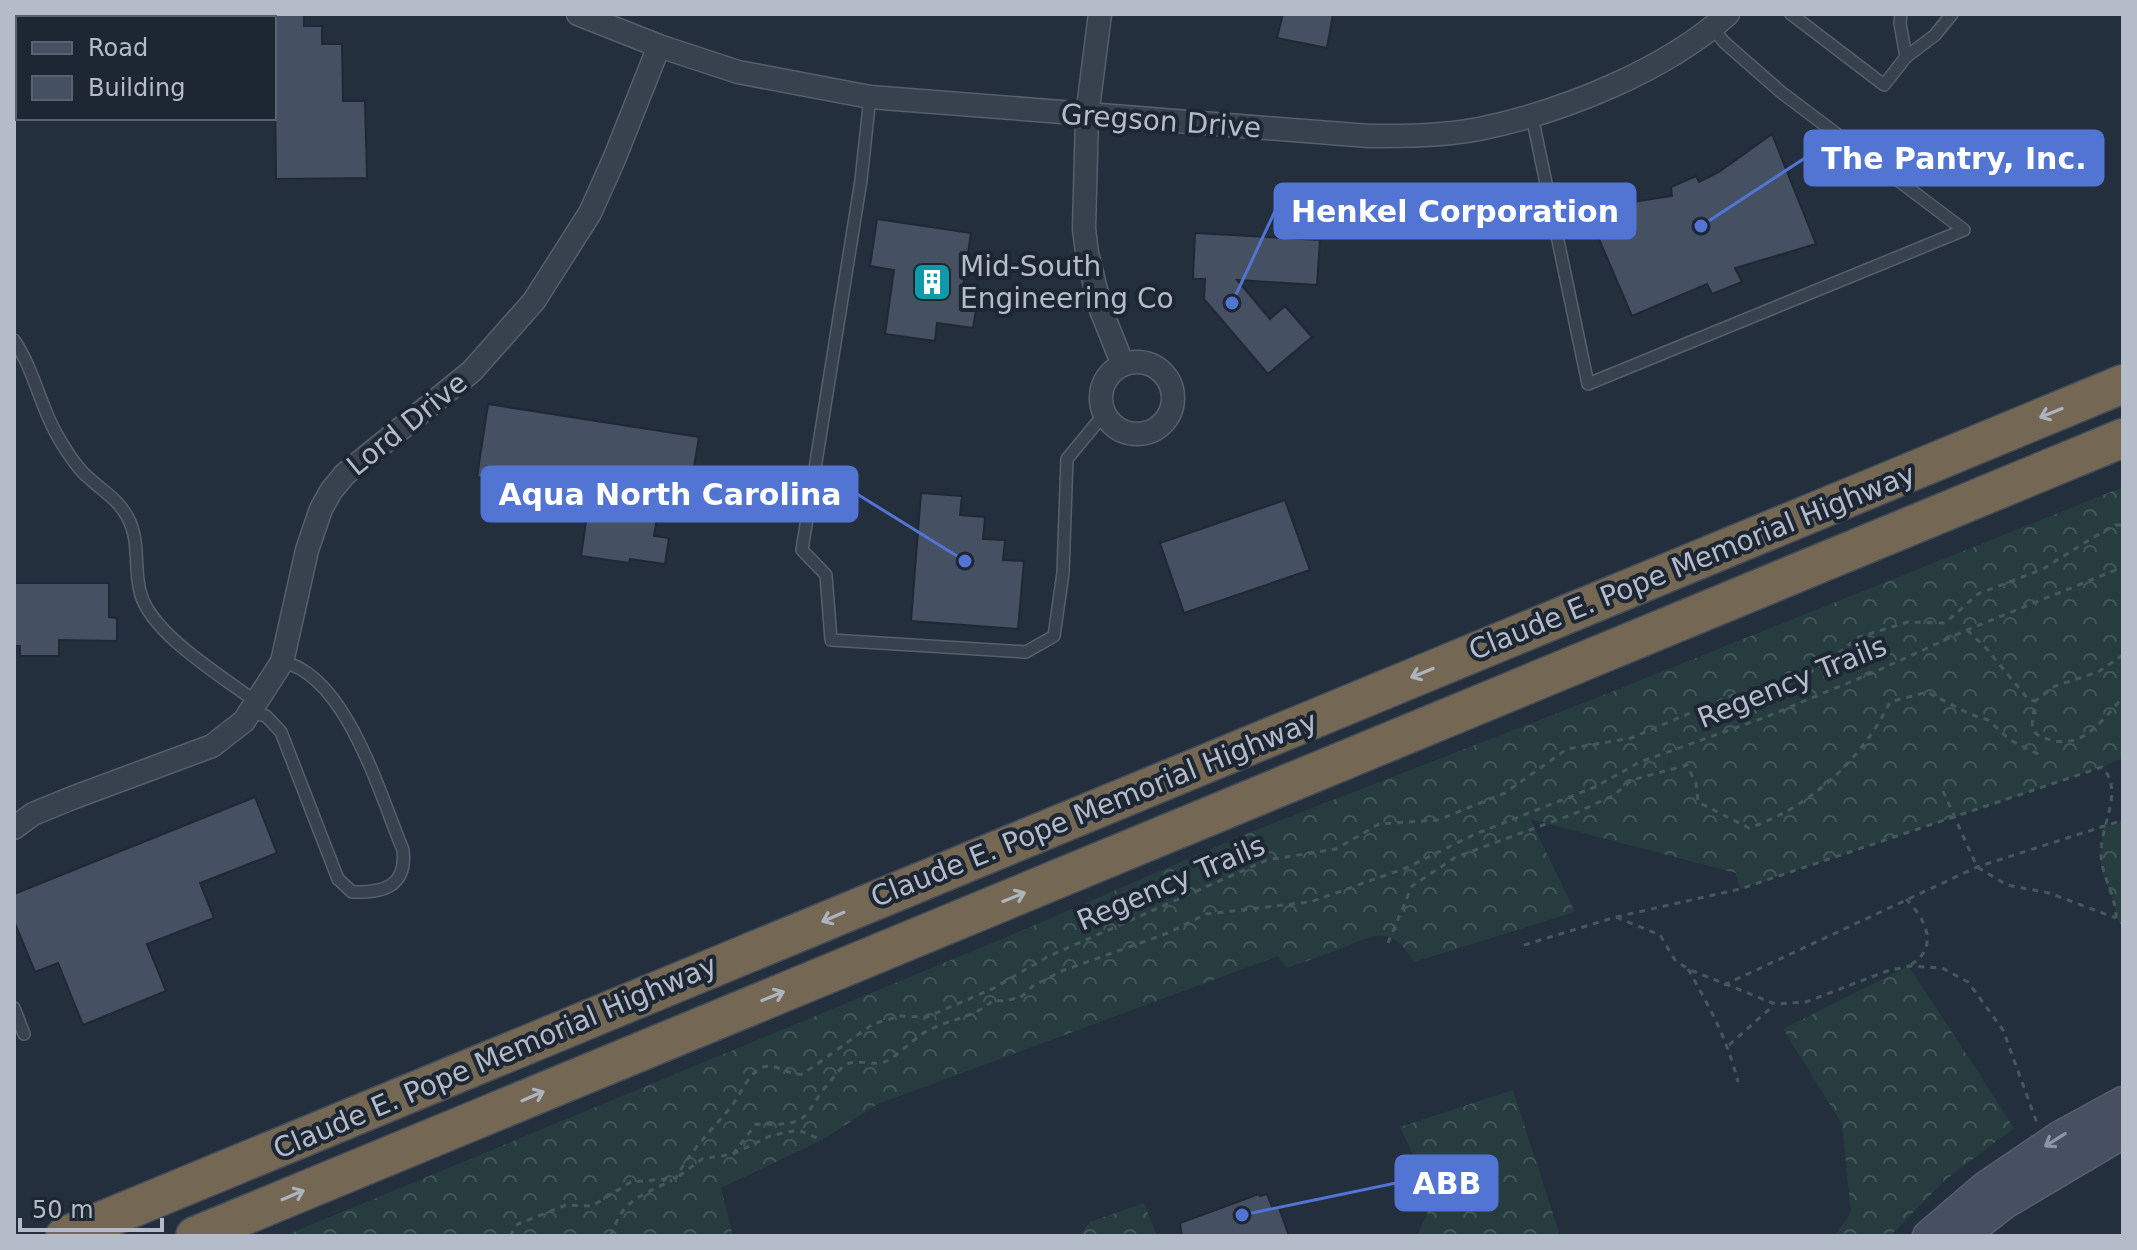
<svg xmlns="http://www.w3.org/2000/svg" width="2137" height="1250" viewBox="0 0 2137 1250" font-family="'DejaVu Sans',sans-serif">
  <style>
    .forest { fill: url(#forest-crowns) }
    .building { fill: #455162; stroke: #1f2835; stroke-width: 2 }
    .lines { fill: none; stroke-linecap: round; stroke-linejoin: round }
    .lane-casing { stroke: #565f6c; stroke-width: 14 }
    .street-casing { stroke: #565f6c; stroke-width: 25 }
    .secondary-casing { stroke: #565f6c; stroke-width: 33 }
    .highway-casing { stroke: #434c59; stroke-width: 41 }
    .path { stroke: #44595c; stroke-width: 3; stroke-dasharray: 6 6; stroke-linecap: butt }
    .lane { stroke: #38414e; stroke-width: 11 }
    .street { stroke: #38414e; stroke-width: 22 }
    .secondary { stroke: #465061; stroke-width: 30 }
    .highway { stroke: #746855; stroke-width: 38 }
    .oneway { stroke: #aeb4bd }
    .oneway2 { stroke: #8e96a5 }
    .labels { text-anchor: middle; dominant-baseline: central; stroke-width: 8; stroke-linejoin: round; paint-order: stroke }
    .street-label { font-size: 28px; fill: #b4bcc9; stroke: #1d2633 }
    .poi-label { font-size: 28px; fill: #b4bcc9; stroke: #1d2633; text-anchor: start }
    .leader { fill: none; stroke: #5274d3; stroke-width: 3 }
    .callout-dot { fill: #5274d3; stroke: #1d2633; stroke-width: 3 }
    .callout { fill: #5274d3; stroke: #5274d3; stroke-width: 3 }
    .callout-label { font-size: 30px; text-anchor: middle; font-weight: bold; fill: #fff }
  </style>
  <defs>
    <pattern id="forest-crowns" width="20" height="18" patternUnits="userSpaceOnUse" patternTransform="scale(2)"><rect width="20" height="18" fill="#263c3f"/><path d="M2 6a3 3 0 1 1 6 0M12 15a3 3 0 1 1 6 0" fill="none" stroke="#435659"/></pattern>
  </defs>
  <rect width="100%" height="100%" fill="#242f3e"/>
  <g class="forest">
    <path d="M2123,487V758L2102,767L1740,889L1736,873L1530,819L1575,912L1414,962C1390,920 1370,938 1335,951C1319,957 1303,962 1287,968L1278,956L878,1104L822,1140L721,1188L733,1236H284L1028,928L1248,833L1591,700Z"/>
    <path d="M2123,820V924L2116,918C2116,901 2108,889 2103,874C2099,859 2102,842 2103,827Z"/>
    <path d="M1909,966L2014,1128L1945,1180L1890,1236H1834L1851,1213L1842,1124L1783,1029Z"/>
    <path d="M1513,1090L1560,1236H1417L1434,1198L1400,1127Z"/>
    <path d="M1144,1203L1157,1236H1083L1081,1233L1090,1222Z"/>
  </g>
  <g class="building">
    <path d="M274,14H304V26H322V44H342L343,101H365L367,178L276,179Z"/>
    <path d="M1283,14H1333L1327,48L1277,38Z"/>
    <path d="M1772,134L1816,244L1735,268L1742,282L1712,294L1707,284L1632,316L1586,209L1672,196L1671,187L1696,176L1699,182L1719,172Z"/>
    <path d="M877,219L971,233L961,301L977,304L973,328L937,323L935,341L885,334L894,270L870,266Z"/>
    <path d="M1195,233L1320,240L1317,285L1237,280L1270,319L1285,306L1312,337L1268,374L1204,299L1205,279H1193Z"/>
    <path d="M488,404L699,437L688,503L660,499L654,536L669,538L665,564L630,559L629,563L581,556L590,494L477,477Z"/>
    <path d="M921,493L962,496L960,515L985,517L983,539L1005,540L1003,560L1024,561L1018,629L911,621Z"/>
    <path d="M1285,500L1310,570L1184,613L1160,543Z"/>
    <path d="M14,583H109V617L117,618V641L59,640V656H20V646H14Z"/>
    <path d="M255,797L277,853L200,883L214,918L147,944L166,991L83,1025L58,963L35,972L14,921V894Z"/>
    <path d="M1259,1194L1260,1196L1267,1194L1272,1207L1278,1205L1289,1236H1182L1180,1223Z"/>
  </g>
  <g class="lines">
    <defs>
      <g id="lane">
        <path d="M1791,14L1884,85L1906,57L1935,35L1952,14"/>
        <path d="M1901,14L1900,23L1906,57"/>
        <path d="M870,97L861,180L802,550L826,575L831,640L1026,652L1054,636L1063,573L1067,459L1105,413"/>
        <path d="M1532,116L1588,384L1964,230L1781,92L1725,43L1712,28"/>
        <path d="M14,340C34,370 40,405 57,435C65,449 77,469 90,479C104,492 119,500 128,518C141,543 133,570 141,595C153,635 222,676 256,702"/>
        <path d="M249,712L266,716L281,732L338,879L352,892C383,893 407,887 403,850C380,795 346,674 282,662"/>
        <path d="M14,1008L24,1034"/>
      </g>
      <g id="street">
        <path d="M578,14L659,46L738,72L870,97L1369,136C1405,136 1443,136 1479,129C1562,112 1665,71 1728,14"/>
        <path d="M1100,14L1087,116L1084,229L1087,253L1101,310L1123,365"/>
        <circle cx="1137" cy="398" r="36"/>
        <path d="M14,828L33,814L72,798L212,746L244,721L282,662L307,550L321,509L331,491L345,474L472,371L534,301L590,213L615,157L659,46"/>
      </g>
      <g id="secondary">
        <path d="M1928,1236L1984,1188L2059,1137L2123,1102"/>
        <path d="M1963,1236L2005,1203L2123,1133"/>
      </g>
      <g id="highway">
        <path d="M65,1236L2123,384"/>
        <path d="M195,1236L2123,438"/>
      </g>
    </defs>
    <use href="#lane" class="lane-casing"/>
    <use href="#street" class="street-casing"/>
    <use href="#secondary" class="secondary-casing"/>
    <use href="#highway" class="highway-casing"/>
    <g class="path">
      <path d="M1967,630L1986,648L2029,700L2035,701"/>
      <path d="M2123,655L2098,672L2055,686L2035,701L2032,725L2036,734C2077,756 2097,727 2123,697"/>
      <path d="M1943,791L1977,867L2007,885L2049,893L2116,918"/>
      <path d="M1906,899C1926,919 1940,948 1910,965"/>
      <path d="M1616,917L1660,935L1675,960L1688,969L1775,1004L1806,1002L1887,971L1909,966L1942,968L1968,982L2003,1030L2037,1123"/>
      <path d="M1388,943L1412,886L1456,857L1576,813L1614,795L1632,780L1687,765L1696,784L1698,802L1749,828C1810,807 1862,760 1890,702L1927,692L1970,714L1988,720L2010,740L2040,755"/>
      <path d="M1524,945L1616,917L1740,889L2102,767C2124,790 2102,822 2101,851C2100,875 2116,894 2116,918L2123,924"/>
      <path d="M1688,969C1711,1010 1726,1036 1738,1082"/>
      <path d="M1724,985L1977,867L2123,820"/>
      <path d="M1729,1045L1774,1005"/>
      <path d="M733,1154L756,1124C815,1126 799,1118 832,1079C836,1075 840,1068 845,1065C858,1058 874,1067 887,1061C901,1053 913,1039 927,1031C949,1019 975,1018 993,1000L1002,1001L1020,998L1033,986L1062,971L1168,933L1206,914L1310,902L1406,868L1473,835L1595,787L1640,762L1766,717L1879,670L1967,630L2123,567"/>
      <path d="M679,1176L702,1159L733,1154L770,1136L798,1130L822,1140"/>
      <path d="M510,1236L518,1224L566,1205L592,1206L631,1182L676,1178C690,1151 711,1131 730,1108C740,1096 747,1075 761,1068C774,1061 788,1076 803,1074L873,1024L900,1016L927,1017L994,988L1047,957L1267,860L1336,849L1379,824L1438,820L1505,793L1567,749L1631,738L1733,695L1765,689L1804,676L1831,659L1859,637L1908,622L1945,623L1978,594L2043,569L2089,540L2115,525H2123"/>
      <path d="M611,1236C622,1199 640,1197 672,1180"/>
    </g>
    <use href="#lane" class="lane"/>
    <use href="#street" class="street"/>
    <use href="#secondary" class="secondary"/>
    <use href="#highway" class="highway"/>
  </g>
  <defs><path id="oneway-shaft" d="M-6 0H5M1.5-3L5.5 0L1.5 3" fill="none" stroke-width="1.6" stroke-linecap="round" stroke-linejoin="round" transform="scale(2)"/></defs>
  <g class="oneway">
    <use href="#oneway-shaft" transform="translate(2051 413) rotate(158)"/>
    <use href="#oneway-shaft" transform="translate(1422 673) rotate(158)"/>
    <use href="#oneway-shaft" transform="translate(1014 897) rotate(-22)"/>
    <use href="#oneway-shaft" transform="translate(833 917) rotate(157)"/>
    <use href="#oneway-shaft" transform="translate(773 996) rotate(-22)"/>
    <use href="#oneway-shaft" transform="translate(533 1096) rotate(-23)"/>
    <use href="#oneway-shaft" transform="translate(293 1195) rotate(-23)"/>
  </g>
  <use class="oneway2" href="#oneway-shaft" transform="translate(2055 1140) rotate(148)"/>
  <defs>
    <symbol id="building-square" viewBox="-11 -11 22 22"><rect x="-9" y="-9" width="18" height="18" rx="4" fill="#0f9aa8" stroke="#1d2633"/><path d="M-4-6H4V6H1V3H-1V6H-4ZM-2.5-4.3h1.7v1.8h-1.7ZM.8-4.3h1.7v1.8H.8ZM-2.5-1h1.7V.8h-1.7ZM.8-1h1.7V.8H.8Z" fill="#fff"/></symbol>
  </defs>
  <g fill-rule="evenodd">
    <use href="#building-square" x="910" y="260" width="44" height="44"/>
  </g>
  <g class="labels">
    <g class="street-label">
      <text transform="translate(1161 121) rotate(4)">Gregson Drive</text>
      <text transform="translate(407 424) rotate(-39)">Lord Drive</text>
      <text transform="translate(1692 562) rotate(-22)">Claude E. Pope Memorial Highway</text>
      <text transform="translate(1792 682) rotate(-22)">Regency Trails</text>
      <text transform="translate(1094 809) rotate(-22)">Claude E. Pope Memorial Highway</text>
      <text transform="translate(1171 883) rotate(-23)">Regency Trails</text>
      <text transform="translate(495 1057) rotate(-23)">Claude E. Pope Memorial Highway</text>
    </g>
    <g class="poi-label">
      <text x="960" y="266">Mid-South<tspan x="960" dy="32">Engineering Co</tspan></text>
    </g>
  </g>
  <path class="leader" d="M1701 226L1805 158M1232 303L1275 211M965 561L857 494M1242 1215L1396 1183"/>
  <g class="callout-dot">
    <circle cx="1701" cy="226" r="8"/>
    <circle cx="1232" cy="303" r="8"/>
    <circle cx="965" cy="561" r="8"/>
    <circle cx="1242" cy="1215" r="8"/>
  </g>
  <g class="callout">
    <rect x="1805" y="131" width="298" height="54" rx="8"/>
    <rect x="1275" y="184" width="360" height="54" rx="8"/>
    <rect x="482" y="467" width="375" height="54" rx="8"/>
    <rect x="1396" y="1156" width="101" height="54" rx="8"/>
  </g>
  <g class="callout-label">
    <text x="1954" y="169">The Pantry, Inc.</text>
    <text x="1455" y="222">Henkel Corporation</text>
    <text x="670" y="505">Aqua North Carolina</text>
    <text x="1447" y="1194">ABB</text>
  </g>
  <rect width="2137" height="1250" fill="none" stroke="#b4bcc9" stroke-width="32"/>
  <rect x="16" y="16" width="260" height="104" fill="#1d2633" stroke="#59626f" stroke-width="2"/>
  <rect x="32" y="42" width="40" height="12" fill="#465061" stroke="#59626f" stroke-width="2"/>
  <text x="88" y="56" font-size="24" fill="#b4bcc9">Road</text>
  <rect x="32" y="76" width="40" height="24" fill="#455162" stroke="#59626f" stroke-width="2"/>
  <text x="88" y="96" font-size="24" fill="#b4bcc9">Building</text>
  <path d="M20 1218v12h142v-12" fill="none" stroke="#b4bcc9" stroke-width="4"/>
  <text x="32" y="1218" font-size="24" fill="#b4bcc9" stroke="#1d2633" stroke-width="6" paint-order="stroke">50 m</text>
</svg>
